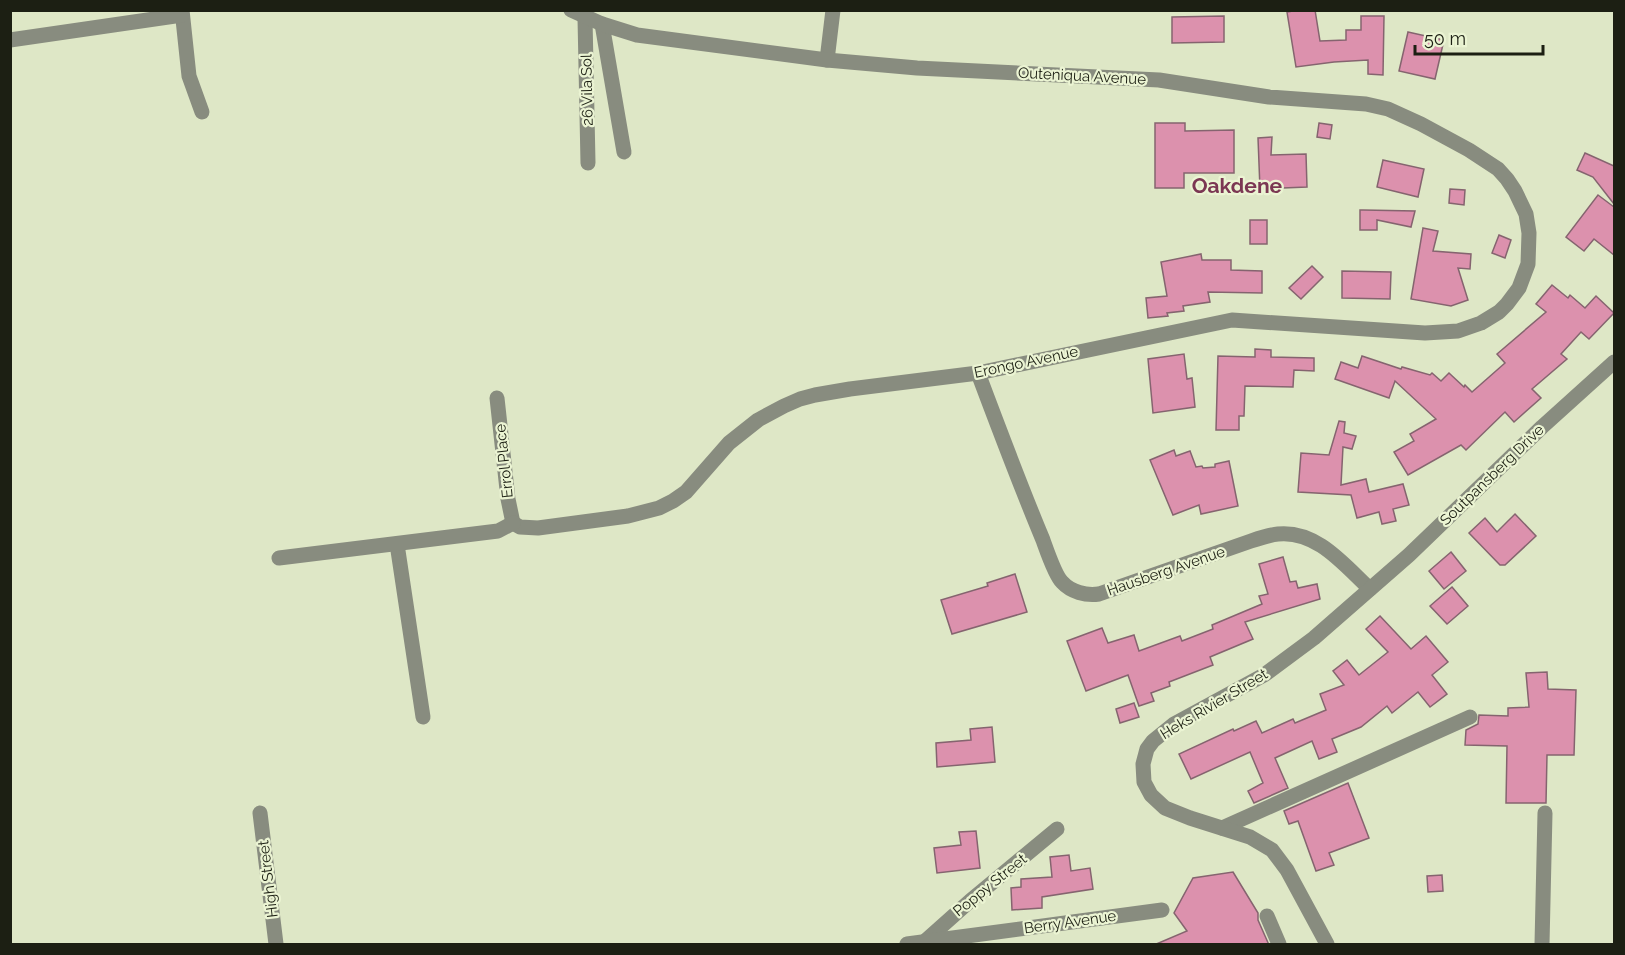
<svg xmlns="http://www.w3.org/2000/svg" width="1625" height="955" viewBox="0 0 1625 955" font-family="Raleway,sans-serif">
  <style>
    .building { fill: #dc91ad; stroke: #85646f; stroke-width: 1.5 }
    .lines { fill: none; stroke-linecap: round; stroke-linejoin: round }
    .minor { stroke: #888c7f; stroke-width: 15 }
    .labels { text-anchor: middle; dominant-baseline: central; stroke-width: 4.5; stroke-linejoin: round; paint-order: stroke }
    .street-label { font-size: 15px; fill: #1c1f13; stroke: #ebf4d3 }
    .district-label { font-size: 21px; font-weight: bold; fill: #7b3753; stroke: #ebf4d3 }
  </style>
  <rect width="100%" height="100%" fill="#dee7c6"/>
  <g class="building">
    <path d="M1299,10H1315L1320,41L1346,40V30H1361V16H1384L1383,75L1368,74V60L1334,62L1296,67L1287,12Z"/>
    <path d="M1224,16V42L1172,43V17Z"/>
    <path d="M1408,32L1444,40L1435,79L1399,71Z"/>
    <path d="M1155,123H1185V131L1234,130V173H1184V188H1155Z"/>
    <path d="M1319,123L1332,125L1330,139L1317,137Z"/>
    <path d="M1272,137L1271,155L1306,154L1307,187L1260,189L1258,138Z"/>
    <path d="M1585,153L1614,166V204L1593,177L1577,170Z"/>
    <path d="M1383,160L1424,169L1418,197L1377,187Z"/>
    <path d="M1450,189L1465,190L1464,205L1449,203Z"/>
    <path d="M1598,195L1614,207V255L1594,239L1584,251L1566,237Z"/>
    <path d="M1360,210H1363L1415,211L1411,227L1377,220V230H1360Z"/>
    <rect x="1250" y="220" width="17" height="24"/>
    <path d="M1423,228L1438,231L1433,251L1471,254L1470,269L1458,268L1468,300L1451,306L1411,299Z"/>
    <path d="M1499,235L1511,240L1505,258L1492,253Z"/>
    <path d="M1201,254L1202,260H1231V270L1262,271V293L1208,292L1210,302L1183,306L1184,311L1167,313L1168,316L1148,318L1146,298L1167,296L1161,262Z"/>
    <path d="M1312,266L1323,277L1301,299L1289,288Z"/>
    <path d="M1342,271L1391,272L1390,299L1342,298Z"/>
    <path d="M1552,285L1568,298L1570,295L1585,308L1596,296L1614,313L1589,339L1581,332L1561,354L1567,359L1532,389L1541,398L1514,422L1505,412L1466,450L1461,445L1408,475L1394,452L1414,441L1410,434L1436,419L1395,381L1389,398L1335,379L1341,362L1358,368L1362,356L1401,369L1402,367L1430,375L1432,373L1441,381L1449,373L1464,387L1465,385L1472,392L1505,363L1497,354L1546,312L1536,304Z"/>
    <path d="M1255,349L1271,350V357L1314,358V371L1294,370L1293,387L1245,386L1244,416H1239V430H1216L1218,356L1255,357Z"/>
    <path d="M1184,354L1187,379L1192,378L1195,407L1153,413L1148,359Z"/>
    <path d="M1339,421L1345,422L1344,433L1356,436L1352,449L1343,447L1341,485L1366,479L1369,492L1403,484L1409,505L1393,509L1396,521L1382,524L1379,512L1357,518L1351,495L1298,492L1301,453L1329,455Z"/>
    <path d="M1174,450L1176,456L1190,451L1196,467L1202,466L1203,468L1215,467V464L1229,461L1238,506L1201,514L1199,505L1173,515L1150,460Z"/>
    <path d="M1515,514L1536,536L1505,565H1500L1469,533L1485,518L1497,532Z"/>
    <path d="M1451,552L1466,571L1444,589L1429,571Z"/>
    <path d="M1283,557L1290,582L1296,581L1298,588L1317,584L1320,599L1245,622L1253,639L1210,657L1213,665L1169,682L1170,686L1151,693L1154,701L1139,706L1128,675L1086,691L1067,641L1102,628L1108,643L1134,635L1139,651L1180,636L1182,641L1213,629L1212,625L1262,604L1259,596L1268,594L1259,564Z"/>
    <path d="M1015,574L1027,612L952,634L941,600L988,586L987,583Z"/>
    <path d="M1452,587L1468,606L1447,624L1430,606Z"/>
    <path d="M1380,616L1411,649L1426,636L1448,662L1432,675L1447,694L1430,707L1418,692L1392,713L1387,706L1361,727L1332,739L1337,752L1319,759L1312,741L1275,758L1288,788L1254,803L1248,791L1263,783L1250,752L1191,779L1179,754L1233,729L1234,731L1256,721L1262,733L1293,719L1295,723L1326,710L1320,694L1344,685L1333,671L1347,660L1359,675L1388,652L1366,629Z"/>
    <path d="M1547,672L1548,689L1576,690L1574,755H1547L1546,803H1506L1507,746L1465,745L1466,730L1478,724L1479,715L1508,716V708L1529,707L1526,673Z"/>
    <path d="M1134,703L1139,717L1120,723L1116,709Z"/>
    <path d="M992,727L995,762L937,767L936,743L971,740L970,729Z"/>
    <path d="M1348,783L1369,838L1329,853L1334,865L1316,871L1298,821L1289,824L1284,811Z"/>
    <path d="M976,831L980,868L937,873L934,848L961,845L959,832Z"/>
    <path d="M1069,855L1071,871L1090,868L1093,889L1042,897V908L1012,910L1011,888L1021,887V879L1052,877L1050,857Z"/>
    <path d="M1233,872L1258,913V920L1269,945H1154L1187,931L1174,913L1193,878Z"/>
    <path d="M1442,875L1443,891L1428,892L1427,876Z"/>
  </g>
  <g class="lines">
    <g class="minor">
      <path d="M182,10L189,76L202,112"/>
      <path d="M585,18L588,163"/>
      <path d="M602,24L624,152"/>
      <path d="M10,40L182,15"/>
      <path d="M827,60L833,10"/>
      <path d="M978,373C999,429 1020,485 1043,540C1047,551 1055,575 1062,582C1071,592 1086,596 1099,594L1251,541C1260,538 1269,535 1278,534C1317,530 1344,565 1370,589"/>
      <path d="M497,398L508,499L513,523"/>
      <path d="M513,523L520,527L538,528L628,516L659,508L673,501L686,492L729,443L758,420L784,406L800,399L815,395L850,389L978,373L1232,320L1425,333L1458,331L1481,323L1499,312L1507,304L1519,288L1528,264L1529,233L1526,214L1515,191L1507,179L1498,169L1469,150L1421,124L1388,109L1366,104L1269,97L1159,80L917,68L827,60L637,35L602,24L571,10"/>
      <path d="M397,544L423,717"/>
      <path d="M279,558L498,531L513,523"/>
      <path d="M260,813L276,944"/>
      <path d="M1222,828L1470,717"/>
      <path d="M1267,916L1279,944"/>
      <path d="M924,942L970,901L1057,829"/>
      <path d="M907,944L1162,910"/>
      <path d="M1327,944L1287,870L1272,850L1250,837L1190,818L1165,808L1151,795L1144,782L1143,764L1147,749L1153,741L1174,724L1264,675L1314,638L1409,555L1542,427L1614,362"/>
      <path d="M1542,944L1545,813"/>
    </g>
  </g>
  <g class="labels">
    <g class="street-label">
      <text transform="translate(1082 76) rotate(3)">Outeniqua Avenue</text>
      <text transform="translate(587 90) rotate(-91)">26 Vila Sol</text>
      <text transform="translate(1026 362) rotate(-12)">Erongo Avenue</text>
      <text transform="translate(504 461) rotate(-96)">Errol Place</text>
      <text transform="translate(1492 475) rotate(-44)">Soutpansberg Drive</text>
      <text transform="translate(1166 571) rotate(-19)">Hausberg Avenue</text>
      <text transform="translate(1214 704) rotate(-31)">Heks Rivier Street</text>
      <text transform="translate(268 879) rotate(-97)">High Street</text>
      <text transform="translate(990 885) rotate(-39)">Poppy Street</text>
      <text transform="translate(1070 922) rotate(-8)">Berry Avenue</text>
    </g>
    <g class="district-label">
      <text x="1237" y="185">Oakdene</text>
    </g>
  </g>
  <rect width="1625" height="955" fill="none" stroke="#1c1f13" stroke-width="24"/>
  <path d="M1415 45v9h128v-9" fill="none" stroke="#1c1f13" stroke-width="3"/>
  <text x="1424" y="45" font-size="18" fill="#1c1f13" stroke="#ebf4d3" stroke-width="4.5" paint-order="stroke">50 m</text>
</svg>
